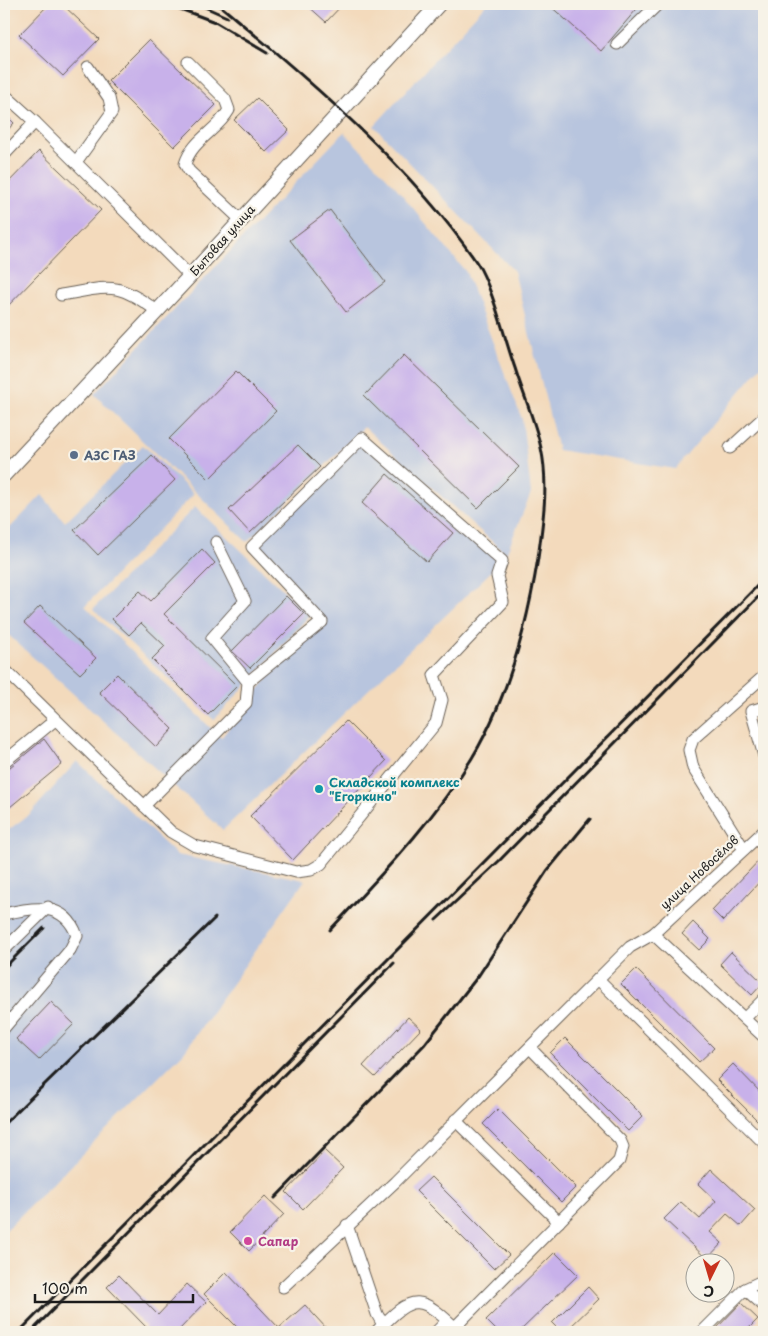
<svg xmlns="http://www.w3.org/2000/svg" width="768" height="1336" viewBox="0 0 768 1336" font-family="'Playpen Sans',sans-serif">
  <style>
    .industrial { fill: #b8c5de }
    .building { fill: #c8b1ea }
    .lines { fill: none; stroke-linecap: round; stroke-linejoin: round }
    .minor-casing { stroke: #675e54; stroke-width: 13 }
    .major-casing { stroke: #675e54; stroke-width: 16 }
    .minor { stroke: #fff; stroke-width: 11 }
    .major { stroke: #fff; stroke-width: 14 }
    .rail { stroke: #1c1c1c; stroke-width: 3 }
    .service-dot { fill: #5c6f8a; stroke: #f7f3e8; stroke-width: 2 }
    .culture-dot { fill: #0f9aa8; stroke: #f7f3e8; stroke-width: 2 }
    .hotel-dot { fill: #d1479c; stroke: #f7f3e8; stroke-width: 2 }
    .labels { text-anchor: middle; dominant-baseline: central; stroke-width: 4.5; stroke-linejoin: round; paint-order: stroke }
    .street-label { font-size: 12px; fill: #1c1c1c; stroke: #f7f3e8 }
    .service-label { font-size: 12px; font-weight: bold; fill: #4e5e75; stroke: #f7f3e8; text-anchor: start }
    .culture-label { font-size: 12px; font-weight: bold; fill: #0d838f; stroke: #f7f3e8; text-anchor: start }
    .hotel-label { font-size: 12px; font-weight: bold; fill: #b23c85; stroke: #f7f3e8; text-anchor: start }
  </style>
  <rect width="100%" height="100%" fill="#f7f3e8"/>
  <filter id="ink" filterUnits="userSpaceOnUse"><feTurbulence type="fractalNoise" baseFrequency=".02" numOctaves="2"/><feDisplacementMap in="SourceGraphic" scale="10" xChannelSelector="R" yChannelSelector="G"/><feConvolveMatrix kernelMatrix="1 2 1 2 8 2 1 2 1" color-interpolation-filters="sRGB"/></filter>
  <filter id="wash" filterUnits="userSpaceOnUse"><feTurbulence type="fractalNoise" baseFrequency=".0096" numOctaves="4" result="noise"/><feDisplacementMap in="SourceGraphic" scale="20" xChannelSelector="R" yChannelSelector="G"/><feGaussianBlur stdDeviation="1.12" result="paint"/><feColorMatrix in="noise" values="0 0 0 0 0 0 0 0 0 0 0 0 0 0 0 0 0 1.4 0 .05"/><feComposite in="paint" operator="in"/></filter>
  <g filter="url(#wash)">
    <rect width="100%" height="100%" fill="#f3dabc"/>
    <g class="industrial">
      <path d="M486,4H764V363L675,469L558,450L514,271L374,126Z"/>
      <path d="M344,132L394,185L466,272L522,419L531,493L506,554L364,427L247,542L94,394Z"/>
      <path d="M362,438L502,561L223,830L4,631V534L42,495L65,522L143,445L194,494L85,606L221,738L318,613L252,547Z"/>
      <path d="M195,507L310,615L214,720L93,609Z"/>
      <path d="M77,761L177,855L305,880L184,1052L4,1232V833L30,814Z"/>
    </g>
    <g id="blocks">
      <g class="building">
        <path d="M49,4H62L99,39L63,76L19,35Z"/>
        <path d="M306,4H343L326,22Z"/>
        <path d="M548,4H641L601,51Z"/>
        <path d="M149,40L216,105L174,147L108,81Z"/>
        <path d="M257,98L289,130L266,152L234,120Z"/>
        <path d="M4,113L14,123L4,134Z"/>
        <path d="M39,151L101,210L4,310V187Z"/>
        <path d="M330,210L385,282L346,312L290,240Z"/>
        <path d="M404,355L519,467L478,508L364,396Z"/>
        <path d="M236,371L276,411L209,479L169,439Z"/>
        <path d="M298,445L320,467L250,533L229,510Z"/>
        <path d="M152,455L175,480L98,555L74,530Z"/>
        <path d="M387,474L453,533L427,562L362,503Z"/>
        <path d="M202,549L215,563L164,614L237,686L208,715L152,659L165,646L141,623L129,635L112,619L140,591L151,601Z"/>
        <path d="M286,596L304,614L250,668L232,651Z"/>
        <path d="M40,606L96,658L80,674L24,623Z"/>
        <path d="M117,674L173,729L156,747L99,692Z"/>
        <path d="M346,721L386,761L293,860L250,816Z"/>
        <path d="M44,739L62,764L4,812V772Z"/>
        <path d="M764,855V877L723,921L712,910Z"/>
        <path d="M693,922L710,939L699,950L682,934Z"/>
        <path d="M731,952L763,983L752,995L720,964Z"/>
        <path d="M636,969L714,1048L699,1062L621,984Z"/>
        <path d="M51,1002L74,1024L39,1060L16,1039Z"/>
        <path d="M408,1017L421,1029L375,1077L363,1066Z"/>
        <path d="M565,1038L643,1116L628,1131L550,1053Z"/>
        <path d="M733,1064L764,1096V1127L717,1080Z"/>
        <path d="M498,1109L576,1187L561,1202L483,1124Z"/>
        <path d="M325,1151L343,1168L303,1209L286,1192Z"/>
        <path d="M711,1169L755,1210L741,1226L727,1214L710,1232L722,1243L707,1259L664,1219L681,1202L700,1219L716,1201L698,1184Z"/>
        <path d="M431,1177L509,1255L494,1269L416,1191Z"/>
        <path d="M265,1196L284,1214L249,1251L230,1232Z"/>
        <path d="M555,1252L578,1275L519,1332H498L486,1320Z"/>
        <path d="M226,1272L279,1328L305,1305L326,1328L321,1332H242L204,1294Z"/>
        <path d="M119,1275L158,1315L187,1284L206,1302L177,1332H140L146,1327L107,1287Z"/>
        <path d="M588,1287L599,1299L565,1332H561L552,1323Z"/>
        <path d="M741,1303L758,1319L745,1332H713Z"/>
      </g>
    </g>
  </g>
  <g filter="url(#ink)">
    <use href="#blocks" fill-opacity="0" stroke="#675e54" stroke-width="1"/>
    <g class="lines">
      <defs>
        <g id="minor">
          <path d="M617,44L658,4"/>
          <path d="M188,62L225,99L229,110C217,131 192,140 185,164L189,171L241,220"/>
          <path d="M4,94L35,122"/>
          <path d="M4,155L35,122L190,276"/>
          <path d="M76,162L112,112L109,98L88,67"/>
          <path d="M61,295C110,287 115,280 157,311"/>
          <path d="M730,448L764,417"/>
          <path d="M4,669L171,832L195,846L296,872L311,870L321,864L436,723L442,700L434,675L503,602L497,576L502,561L362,438L252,547L322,622L248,682"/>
          <path d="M764,707L751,711L764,756"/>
          <path d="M4,762L55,720"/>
          <path d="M144,806L246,703L248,682L212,638L245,601L216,542"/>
          <path d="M744,849L693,768L689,750L693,739L764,676"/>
          <path d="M4,914C33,907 65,901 77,936L70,950L4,1028"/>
          <path d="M653,934L764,1037"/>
          <path d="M4,950L48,907"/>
          <path d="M598,979L764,1143"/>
          <path d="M745,1018L764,999"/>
          <path d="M455,1120L559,1222"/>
          <path d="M347,1225L377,1314L383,1325"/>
          <path d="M283,1287L395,1182L630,947L653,934L764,831"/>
          <path d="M745,1289L764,1280"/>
          <path d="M455,1327L619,1161L623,1147L620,1140L530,1048"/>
          <path d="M376,1332C415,1291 420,1295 460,1332"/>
          <path d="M436,1332L447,1321"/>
          <path d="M702,1332L745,1289L764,1306"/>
        </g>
        <path id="major" d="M4,475L190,276L439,4"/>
      </defs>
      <use href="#minor" class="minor-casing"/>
      <use href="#major" class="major-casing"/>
      <use href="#minor" class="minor"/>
      <use href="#major" class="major"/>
      <g class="rail">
        <path d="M167,4L215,22L267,53"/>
        <path d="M198,4L227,17"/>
        <path d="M218,4C307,78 412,167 477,263C492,286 505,340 515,368C523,394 535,421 541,448C549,484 543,522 538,558C527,627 508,698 472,758C433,822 380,876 330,930"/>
        <path d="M436,920L499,861L764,591"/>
        <path d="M4,968L44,928"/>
        <path d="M4,1124L215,918"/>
        <path d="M275,1198L424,1045L479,975L547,871L590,819"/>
        <path d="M19,1332L764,579"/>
        <path d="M31,1332L394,963"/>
      </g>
    </g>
  </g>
  <circle class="service-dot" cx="74" cy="455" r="5"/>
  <circle class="culture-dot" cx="319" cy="789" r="5"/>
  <circle class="hotel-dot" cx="248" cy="1241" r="5"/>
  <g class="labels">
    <g class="street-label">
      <text transform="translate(222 240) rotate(-48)">Бытовая улица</text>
      <text transform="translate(699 872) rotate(-43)">улица Новосёлов</text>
    </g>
    <g class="service-label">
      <text x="84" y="455">АЗС ГАЗ</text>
    </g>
    <g class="culture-label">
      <text x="329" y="782">Складской комплекс<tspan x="329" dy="14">"Егоркино"</tspan></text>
    </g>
    <g class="hotel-label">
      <text x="258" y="1241">Сапар</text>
    </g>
  </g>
  <rect width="768" height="1336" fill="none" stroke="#f7f3e8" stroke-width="20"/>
  <g transform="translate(710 1278) rotate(185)"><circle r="24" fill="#f7f3e8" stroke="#9f9d96"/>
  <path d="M0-4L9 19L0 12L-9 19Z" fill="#c8321e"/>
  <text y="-8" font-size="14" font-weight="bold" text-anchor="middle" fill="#1c1c1c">С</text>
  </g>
  <path d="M35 1294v8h158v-8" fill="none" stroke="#1c1c1c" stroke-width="2.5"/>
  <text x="42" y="1294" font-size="15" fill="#1c1c1c" stroke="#f7f3e8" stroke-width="4" paint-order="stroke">100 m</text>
</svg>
